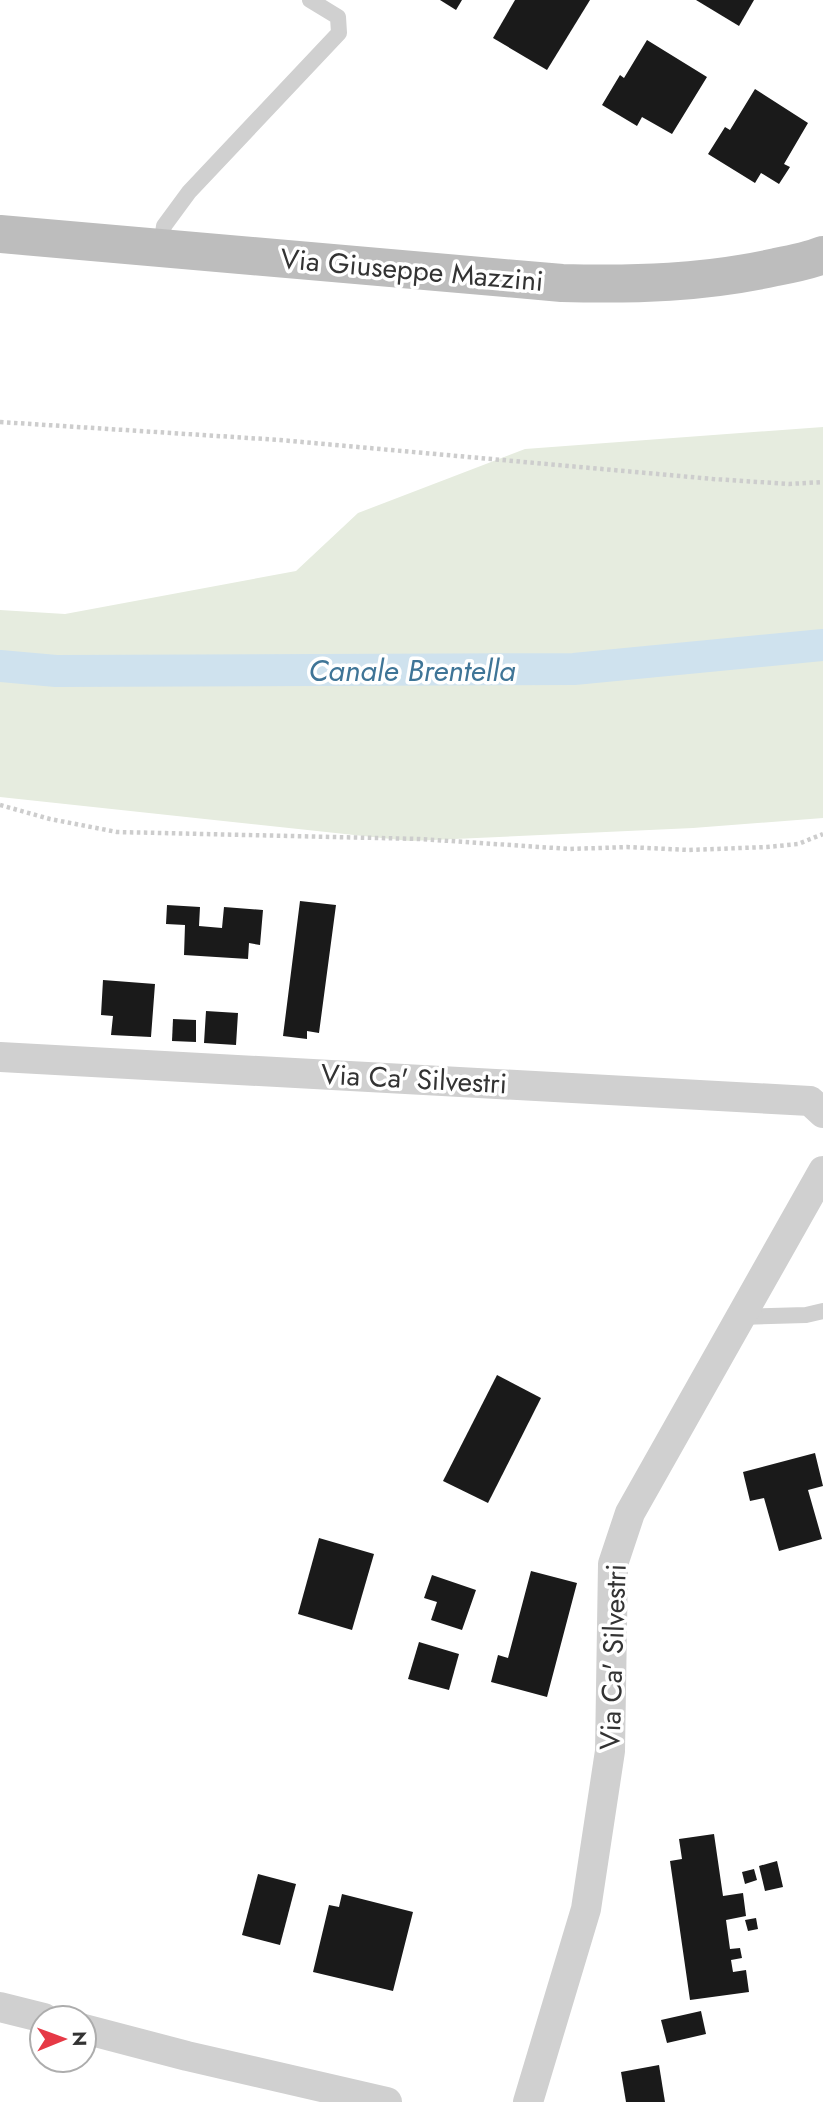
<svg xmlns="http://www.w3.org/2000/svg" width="823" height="2102" viewBox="0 0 823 2102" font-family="Jost,sans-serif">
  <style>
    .green { fill: #e6ecdf }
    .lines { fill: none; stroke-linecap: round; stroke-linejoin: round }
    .canal { stroke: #cfe2ee; stroke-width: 32 }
    .building { fill: #1a1a1a }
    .path { stroke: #cdcdcd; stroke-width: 4.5; stroke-dasharray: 3.5 3.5; stroke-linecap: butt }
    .service { stroke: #d0d0d0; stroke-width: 16 }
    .minor { stroke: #d0d0d0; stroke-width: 30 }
    .secondary { stroke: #bdbdbd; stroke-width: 38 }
    .labels { text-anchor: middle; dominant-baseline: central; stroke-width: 7; stroke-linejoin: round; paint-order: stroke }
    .street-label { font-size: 28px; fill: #333; stroke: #fff }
    .water-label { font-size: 30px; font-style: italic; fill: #3f7597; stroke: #fff }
  </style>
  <rect width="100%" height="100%" fill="#fff"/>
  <path class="green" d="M823,427V818L693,828L410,841L0,797V610L65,614L296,571L358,513L525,449Z"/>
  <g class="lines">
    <path class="canal" d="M0,666L56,671L574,669L823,645"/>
  </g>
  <g class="building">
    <path d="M440,0H462L456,10Z"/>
    <path d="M515,0H590L547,70L493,38Z"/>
    <path d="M696,0H754L739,26Z"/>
    <path d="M647,40L707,77L672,134L642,117L637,126L602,105L620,75L624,78Z"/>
    <path d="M755,89L808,123L784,164L790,167L779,184L761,173L755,183L708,154L725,127L730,130Z"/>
    <path d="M300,901L336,905L319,1033L307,1031V1039L283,1036Z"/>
    <path d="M167,905L200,907L199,926L222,928L224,907L263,910L260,945L249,943L248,959L184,955L185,925L166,924Z"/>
    <path d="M103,980L155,984L151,1037L111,1035L113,1016L101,1015Z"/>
    <path d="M206,1011L238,1013L236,1045L204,1043Z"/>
    <path d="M173,1019L196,1020V1042L172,1041Z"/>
    <path d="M497,1375L541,1398L488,1503L443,1481Z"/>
    <path d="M815,1453L823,1486L808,1490L822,1539L779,1551L764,1498L750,1501L743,1472Z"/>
    <path d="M319,1538L374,1554L352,1630L298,1614Z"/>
    <path d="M531,1571L577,1583L547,1697L491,1682L498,1655L508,1658Z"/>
    <path d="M432,1575L476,1590L462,1630L431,1620L437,1602L424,1598Z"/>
    <path d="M419,1642L459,1654L449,1690L408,1679Z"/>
    <path d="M714,1834L723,1896L743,1893L746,1916L726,1920L730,1949L740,1948L742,1958L731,1960L733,1972L746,1970L749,1992L690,2000L670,1861L682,1859L679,1839Z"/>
    <path d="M777,1861L783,1887L765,1891L759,1866Z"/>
    <path d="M754,1869L757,1880L745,1884L742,1872Z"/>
    <path d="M258,1874L296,1884L280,1945L242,1935Z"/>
    <path d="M342,1894L413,1912L393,1991L313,1972L329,1905L339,1907Z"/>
    <path d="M756,1918L758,1929L748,1931L745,1920Z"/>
    <path d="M701,2011L706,2034L667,2043L661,2020Z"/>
    <path d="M659,2065L665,2102H626L621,2072Z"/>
  </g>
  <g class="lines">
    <g class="path">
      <path d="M0,422L280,440L713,479L789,484L823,482"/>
      <path d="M0,805L50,819L117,832L420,839L570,849L627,847L689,850L767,847L798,844L823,834"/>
    </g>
    <g class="service">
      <path d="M161,248L164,226L189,192L339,33L338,17L310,0"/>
      <path d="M741,1317L806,1315L823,1311"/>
    </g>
    <g class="minor">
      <path d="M0,1057L810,1101L823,1113"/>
      <path d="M0,2007L44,2018"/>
      <path d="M84,2029L187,2056L387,2102"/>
      <path d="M528,2102L586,1909L610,1751L613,1564L630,1513L823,1171"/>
    </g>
    <path class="secondary" d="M0,234L562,283C634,285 705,283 776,267C792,264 808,261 823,255"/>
  </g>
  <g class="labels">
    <g class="street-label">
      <text transform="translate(412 270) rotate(5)">Via Giuseppe Mazzini</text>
      <text transform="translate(414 1079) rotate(3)">Via Ca' Silvestri</text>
      <text transform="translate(613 1657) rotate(-88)">Via Ca' Silvestri</text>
    </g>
    <g class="water-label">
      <text x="412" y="670">Canale Brentella</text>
    </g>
  </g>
  <g transform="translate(63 2039) rotate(89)"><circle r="33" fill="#ffffff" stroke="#adadad" stroke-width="2"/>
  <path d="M0-5L12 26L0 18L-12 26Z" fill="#e63946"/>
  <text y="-10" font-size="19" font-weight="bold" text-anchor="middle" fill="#333333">N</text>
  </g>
</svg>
